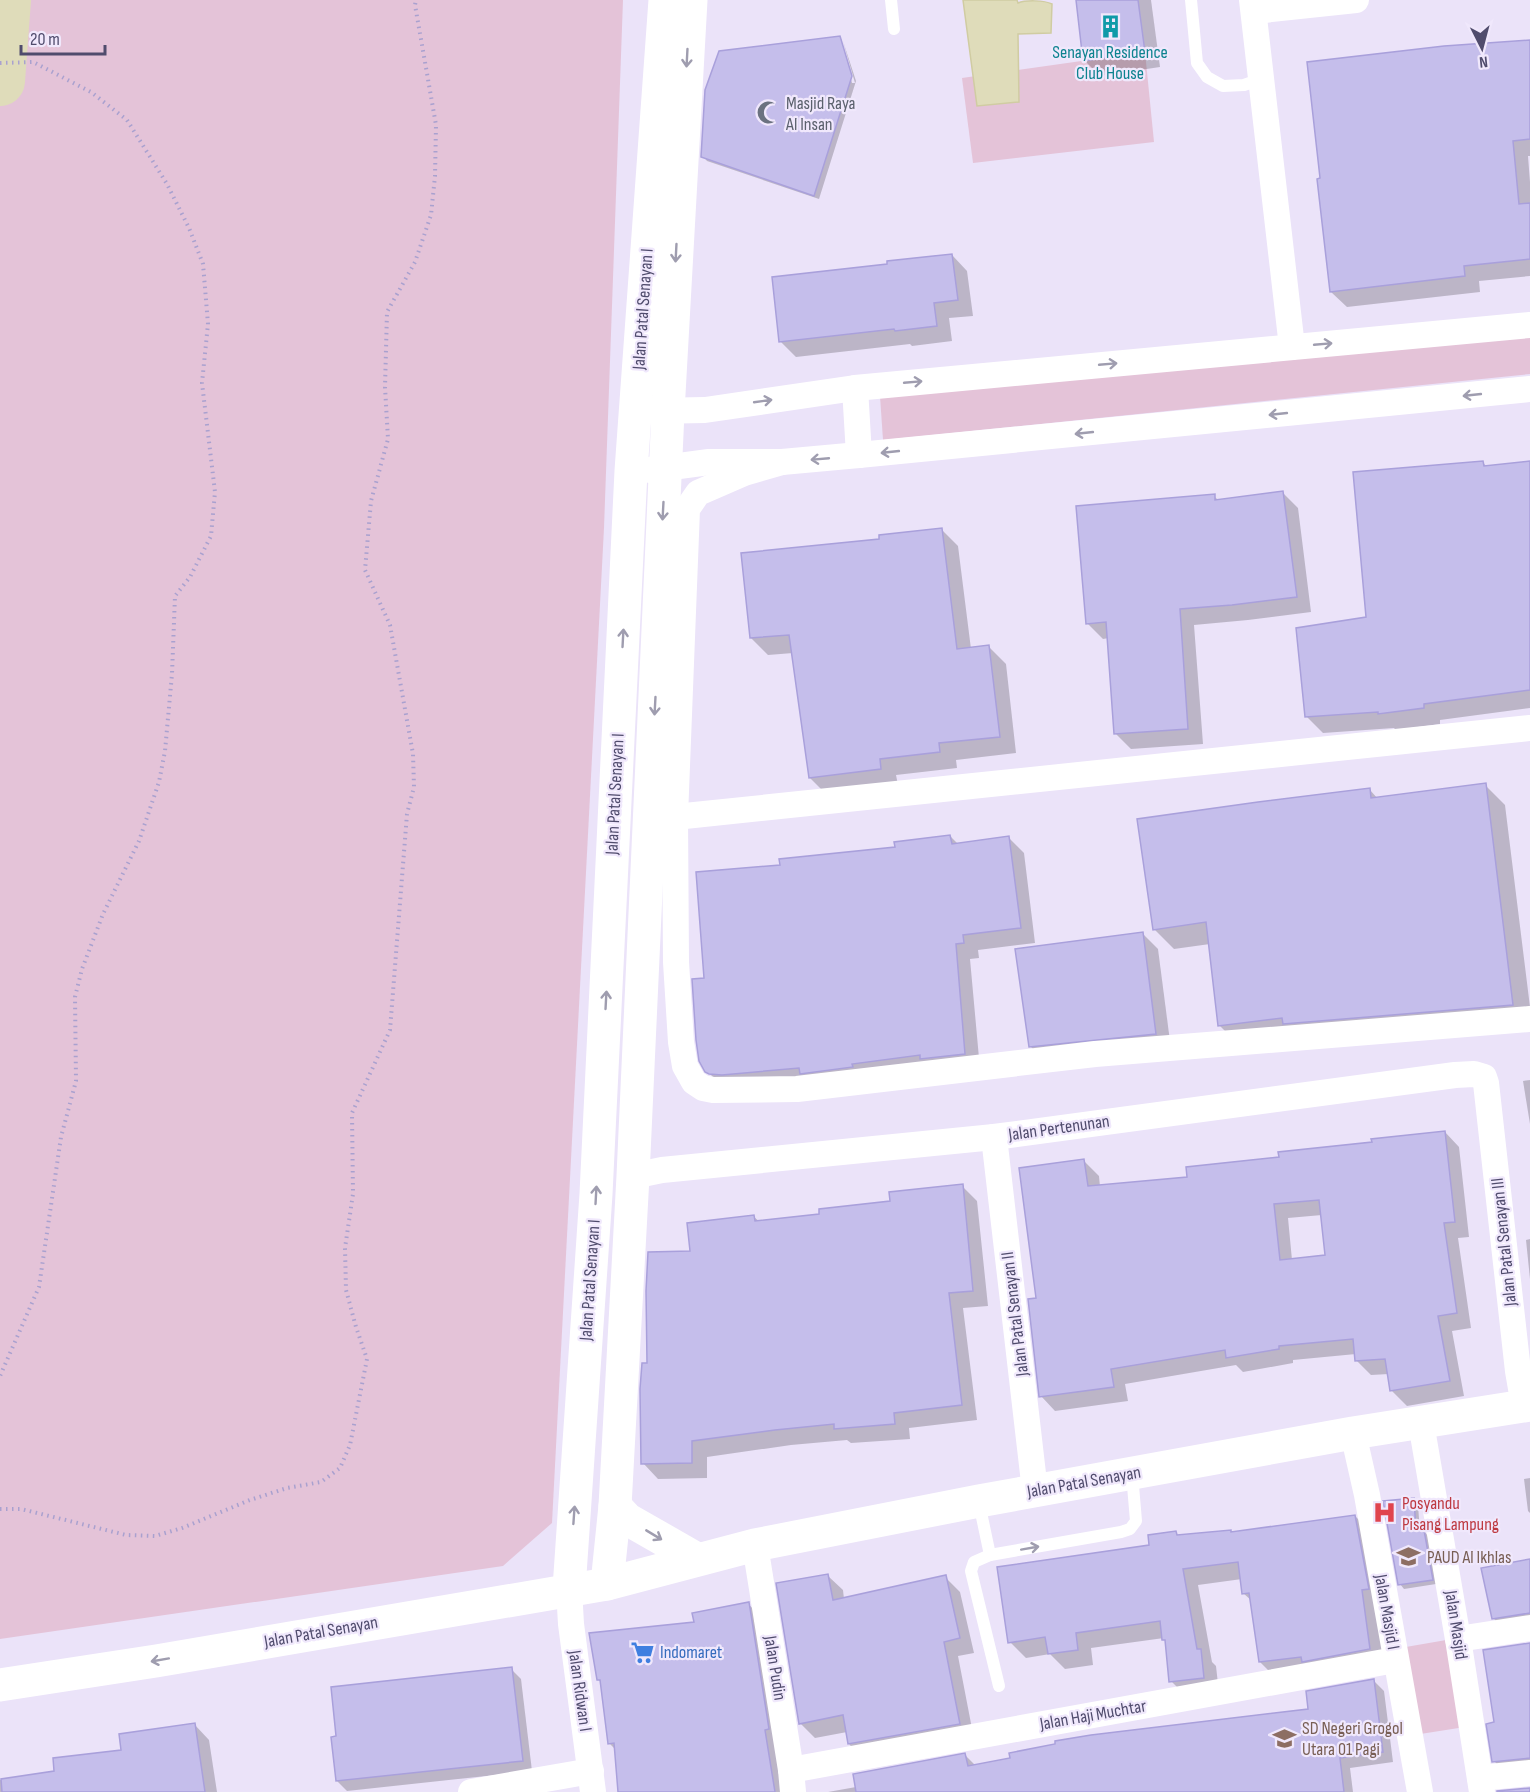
<svg xmlns="http://www.w3.org/2000/svg" width="1530" height="1792" viewBox="0 0 1530 1792" font-family="'Sofia Sans Condensed',sans-serif">
  <style>
    .green { fill: #e4c3d8 }
    .water { fill: #dfdcba; stroke: #d0cca2; stroke-width: 1.5 }
    .shadow { fill: #0003; fill-rule: evenodd }
    .lines { fill: none; stroke-linecap: round; stroke-linejoin: round }
    .river { stroke: #dfdcba; stroke-width: 50 }
    .building { fill: #c5beeb; stroke: #a9a0db; stroke-width: 1.5; fill-rule: evenodd }
    .path { stroke: #a9a1cf; stroke-width: 4; stroke-dasharray: 1.5 4.5; stroke-linecap: butt }
    .lane { stroke: #fff; stroke-width: 12 }
    .street { stroke: #fff; stroke-width: 26 }
    .secondary { stroke: #fff; stroke-width: 33 }
    .oneway { stroke: #9f9daf }
    .labels { text-anchor: middle; dominant-baseline: central; stroke-width: 4.5; stroke-linejoin: round; paint-order: stroke }
    .culture-label { font-size: 18px; fill: #0d838f; stroke: #f0e8fc }
    .worship-label { font-size: 18px; fill: #5b616d; stroke: #f0e8fc; text-anchor: start }
    .street-label { font-size: 18px; fill: #504c6d; stroke: #f0e8fc }
    .health-label { font-size: 18px; fill: #be3a42; stroke: #f0e8fc; text-anchor: start }
    .education-label { font-size: 18px; fill: #785e54; stroke: #f0e8fc; text-anchor: start }
    .shop-label { font-size: 18px; fill: #366cbe; stroke: #f0e8fc; text-anchor: start }
  </style>
  <rect width="100%" height="100%" fill="#ebe3f9"/>
  <g class="green">
    <path d="M0,0H623L604,528L552,1523L503,1566L0,1639Z"/>
    <path d="M1145,52L1154,142L973,163L962,78Z"/>
    <path d="M1530,334V374L883,440L880,396Z"/>
    <path d="M1452,1639L1465,1727L1414,1735L1400,1648Z"/>
  </g>
  <path class="water" d="M963,0H1017L1018,3C1025,0 1044,0 1052,4L1051,33L1018,34L1019,102L977,106Z"/>
  <g class="shadow">
    <path d="M1078,0H1151L1160,67L1100,76L1084,60Z"/>
    <path d="M839,37L842,40H840L852,83H855L843,41L856,81L819,199L707,161L703,156Z"/>
    <path d="M1530,41V156H1528L1530,182V276L1479,281L1480,292L1347,307L1331,292Z"/>
    <path d="M952,255L967,271L973,316L949,318L952,341L912,346L910,344L796,357L781,342L889,265Z"/>
    <path d="M1483,463L1487,467L1530,463V708L1440,720V724L1396,730L1394,728L1323,733L1306,716L1367,618Z"/>
    <path d="M1283,493L1298,508L1311,612L1248,620L1194,625L1203,744L1131,749L1116,734L1109,638L1103,639L1087,623L1214,496L1219,501Z"/>
    <path d="M941,529L958,546L971,649L989,647L1006,664L1016,753L956,760L957,768L896,775L898,785L827,795L810,778L793,653L768,655L751,638L881,540Z"/>
    <path d="M1485,785L1505,805L1530,1007L1239,1045L1219,1025L1210,944L1174,949L1154,929L1370,790L1378,799Z"/>
    <path d="M950,836L958,844L1009,838L1024,853L1035,943L978,950L979,958L970,959L980,1069L723,1087L707,1071L706,979L781,866L896,848Z"/>
    <path d="M1142,933L1158,949L1171,1049L1046,1062L1030,1046Z"/>
    <path d="M1530,1080V1124L1523,1081Z"/>
    <path d="M1445,1132L1459,1147L1469,1237L1458,1238L1471,1328L1452,1331L1464,1396L1407,1406L1392,1391L1389,1374L1371,1375L1356,1360V1354L1293,1360V1363L1243,1372L1236,1365L1125,1384L1128,1401L1055,1411L1041,1396L1037,1299L1084,1161L1099,1176L1100,1187L1188,1178L1280,1158ZM1322,1215L1327,1257L1292,1260L1288,1218Z"/>
    <path d="M962,1186L977,1201L988,1306L963,1308L977,1420L909,1428L910,1439L851,1443L847,1440L791,1445L707,1457V1478L658,1479L643,1463L649,1364L692,1253L754,1217L760,1222L821,1215L891,1202Z"/>
    <path d="M1530,1239V1279L1526,1240Z"/>
    <path d="M1530,1478V1513L1528,1511L1524,1479Z"/>
    <path d="M1414,1500L1418,1505L1420,1532L1424,1531L1428,1536L1436,1584L1404,1589L1400,1584Z"/>
    <path d="M1355,1516L1371,1532L1385,1665L1276,1678L1260,1662L1252,1601L1243,1593L1242,1579L1198,1585L1212,1662L1216,1666L1219,1693L1187,1697L1171,1681L1167,1642L1164,1638L1091,1648L1093,1665L1065,1669L1050,1654L1026,1658L1010,1642L1151,1546L1175,1533L1180,1537L1232,1534Z"/>
    <path d="M1530,1560V1627L1506,1631L1493,1618Z"/>
    <path d="M828,1576L843,1590L844,1599L945,1577L960,1592L974,1653L958,1656L974,1739L864,1759L849,1744L847,1732L815,1738L800,1723Z"/>
    <path d="M748,1604L759,1614L783,1792H620L616,1750L610,1744L602,1683L598,1679L696,1624Z"/>
    <path d="M1530,1646V1770L1506,1773L1494,1761L1496,1723Z"/>
    <path d="M511,1669L521,1679L532,1771L347,1791L337,1781L338,1737Z"/>
    <path d="M1374,1681L1384,1691L1393,1762L1350,1768L1353,1792H828L856,1787L965,1755L976,1766L1310,1710Z"/>
    <path d="M194,1724L209,1740L217,1792H0V1780L56,1772L123,1752Z"/>
  </g>
  <g class="lines">
    <path class="river" d="M0,81L6,0"/>
  </g>
  <g class="building">
    <path d="M1076,0H1138L1145,52L1083,61Z"/>
    <path d="M840,36L852,76L814,196L701,157L705,90L719,51Z"/>
    <path d="M1530,40V139L1513,141L1519,204L1530,203V259L1464,266L1465,276L1330,292L1317,179L1320,178L1307,62L1444,46Z"/>
    <path d="M952,254L958,300L934,303L937,326L895,331L894,329L779,342L772,277L887,264V261Z"/>
    <path d="M1483,461L1484,466L1530,461V690L1424,704V708L1378,714V712L1305,717L1296,628L1366,617L1353,472Z"/>
    <path d="M1283,491L1297,597L1232,605L1180,609L1188,729L1114,734L1106,622L1086,624L1076,506L1215,494V500Z"/>
    <path d="M942,528L957,649L989,645L1000,737L939,743L940,752L880,759L881,769L809,778L789,635L750,638L741,553L879,539V535Z"/>
    <path d="M1486,783L1513,1005L1283,1024L1282,1018L1218,1026L1206,922L1153,930L1137,819L1258,802L1370,788L1371,798Z"/>
    <path d="M950,835L952,844L1009,836L1021,928L963,935L964,943L956,944L965,1054L920,1059V1055L852,1064L853,1067L800,1074L799,1068L722,1075L709,1074L705,1072L699,1061L696,1040L692,979L704,978L696,872L780,865L779,859L895,847L894,842Z"/>
    <path d="M1143,932L1156,1034L1029,1047L1015,949Z"/>
    <path d="M1445,1131L1455,1222L1444,1223L1457,1313L1438,1316L1450,1381L1390,1391L1385,1359L1355,1361L1353,1339L1279,1346V1349L1226,1358L1225,1350L1111,1369L1114,1387L1039,1397L1028,1299L1036,1298L1019,1168L1084,1159L1088,1186L1187,1177L1186,1167L1279,1157L1278,1152L1372,1142L1371,1139ZM1319,1200L1325,1255L1280,1260L1274,1204Z"/>
    <path d="M963,1184L973,1291L949,1293L962,1405L894,1413L895,1424L834,1429V1424L775,1430L692,1441V1463L641,1464L640,1389L642,1363H647L646,1291L648,1252L690,1251L687,1223L754,1215L755,1221L819,1214V1209L890,1201L889,1192Z"/>
    <path d="M1414,1498L1416,1531L1424,1530L1433,1580L1398,1585L1383,1501Z"/>
    <path d="M1355,1515L1369,1589L1362,1590L1370,1649L1302,1662L1301,1657L1259,1662L1249,1593L1242,1594L1238,1562L1183,1569L1197,1649H1201L1204,1678L1169,1682L1165,1640H1162L1160,1621L1076,1633L1078,1650L1048,1654L1045,1637L1008,1643L997,1567L1149,1545L1148,1535L1176,1531L1177,1535L1231,1530V1532Z"/>
    <path d="M1530,1559V1613L1492,1619L1481,1568Z"/>
    <path d="M828,1574L833,1600L946,1575L960,1638L944,1642L960,1724L848,1744L843,1715L799,1724L776,1583Z"/>
    <path d="M749,1602L769,1729L765,1730L775,1792H618L614,1743L608,1744L600,1680H597L589,1633L694,1622L692,1613Z"/>
    <path d="M1530,1643V1758L1492,1762L1486,1724L1494,1722L1483,1650Z"/>
    <path d="M512,1667L523,1761L336,1781L331,1737L336,1736L331,1687Z"/>
    <path d="M1374,1679L1383,1752L1340,1758L1344,1792H856L853,1774L965,1753L968,1766L1010,1758L1009,1753L1055,1744V1741L1091,1735L1308,1709L1306,1691Z"/>
    <path d="M195,1723L205,1792H2L1,1779L54,1771L53,1758L121,1750L119,1734Z"/>
    <path d="M1530,1788V1792H1497V1791Z"/>
  </g>
  <g class="lines">
    <g class="path">
      <path d="M0,63L33,62L91,92L127,120L167,184L189,228L203,264L208,324L202,383L215,492L211,536L190,577L175,596L172,674L165,751L159,782L139,841L103,914L82,969L75,997L76,1081L61,1137L39,1287L0,1376"/>
      <path d="M0,1509H21L126,1535L155,1536L182,1528L250,1500L287,1488L321,1482L340,1468L350,1445L367,1359L356,1327L346,1290L345,1248L353,1194L352,1113L390,1030L407,814L414,787L413,754L390,625L365,570L371,501L388,439L385,387L387,312L415,262L431,215L435,176L436,125L415,5L416,0"/>
    </g>
    <g class="lane">
      <path d="M891,0L894,29"/>
      <path d="M1191,0L1197,63L1207,77L1223,86L1244,85L1261,79"/>
      <path d="M979,1503L990,1555L1121,1532L1130,1529L1136,1521L1132,1474"/>
      <path d="M990,1555L974,1562L971,1571L999,1686"/>
    </g>
    <g class="street">
      <path d="M1252,0L1292,347"/>
      <path d="M1254,11L1356,0"/>
      <path d="M855,388L859,455"/>
      <path d="M651,411L705,410L855,388L1530,325"/>
      <path d="M782,462L744,473L698,493L687,509L675,817L676,962L681,1042L685,1066L694,1082L703,1088L713,1090L797,1089L1095,1054L1530,1019"/>
      <path d="M649,470L709,462H782L859,455L1530,389"/>
      <path d="M675,817L1530,728"/>
      <path d="M994,1137L1035,1491"/>
      <path d="M633,1176L662,1170L994,1137L1455,1075L1474,1074L1484,1077L1486,1083L1518,1371L1524,1406"/>
      <path d="M1421,1423L1458,1639L1482,1792"/>
      <path d="M1353,1433L1367,1495L1420,1792"/>
      <path d="M755,1545L791,1770L793,1792"/>
      <path d="M569,1589L571,1624L593,1792"/>
      <path d="M1458,1639L1530,1628"/>
      <path d="M791,1770L1395,1660"/>
      <path d="M1480,1778L1530,1773"/>
      <path d="M471,1792L591,1771"/>
    </g>
    <g class="secondary">
      <path d="M615,1506L627,1519L697,1559"/>
      <path d="M607,1584L615,1506L633,1176L668,412L691,0"/>
      <path d="M569,1589L596,1194L631,471L665,0"/>
      <path d="M0,1685L156,1661L607,1584L755,1545L979,1501L1353,1433L1530,1405"/>
    </g>
  </g>
  <defs><path id="oneway-shaft" d="M-6 0H5M1.5-3L5.5 0L1.5 3" fill="none" stroke-width="1.6" stroke-linecap="round" stroke-linejoin="round" transform="scale(1.5)"/></defs>
  <g class="oneway">
    <use href="#oneway-shaft" transform="translate(687 58) rotate(93)"/>
    <use href="#oneway-shaft" transform="translate(676 253) rotate(93)"/>
    <use href="#oneway-shaft" transform="translate(1323 344) rotate(-5)"/>
    <use href="#oneway-shaft" transform="translate(1108 364) rotate(-5)"/>
    <use href="#oneway-shaft" transform="translate(913 382) rotate(-5)"/>
    <use href="#oneway-shaft" transform="translate(1472 395) rotate(174)"/>
    <use href="#oneway-shaft" transform="translate(763 401) rotate(-8)"/>
    <use href="#oneway-shaft" transform="translate(1278 414) rotate(174)"/>
    <use href="#oneway-shaft" transform="translate(1084 433) rotate(174)"/>
    <use href="#oneway-shaft" transform="translate(890 452) rotate(174)"/>
    <use href="#oneway-shaft" transform="translate(820 459) rotate(175)"/>
    <use href="#oneway-shaft" transform="translate(663 511) rotate(93)"/>
    <use href="#oneway-shaft" transform="translate(623 638) rotate(-87)"/>
    <use href="#oneway-shaft" transform="translate(655 706) rotate(93)"/>
    <use href="#oneway-shaft" transform="translate(606 1000) rotate(-87)"/>
    <use href="#oneway-shaft" transform="translate(596 1195) rotate(-87)"/>
    <use href="#oneway-shaft" transform="translate(574 1515) rotate(-86)"/>
    <use href="#oneway-shaft" transform="translate(654 1535) rotate(31)"/>
    <use href="#oneway-shaft" transform="translate(1030 1548) rotate(-10)"/>
    <use href="#oneway-shaft" transform="translate(160 1660) rotate(170)"/>
  </g>
  <defs>
    <symbol id="building-bare" viewBox="-9 -9 18 18"><path d="M-4-6H4V6H1V3H-1V6H-4ZM-2.5-4.3h1.7v1.8h-1.7ZM.8-4.3h1.7v1.8H.8ZM-2.5-1h1.7V.8h-1.7ZM.8-1h1.7V.8H.8Z" fill="#0f9aa8" stroke="#f0e8fc" stroke-width="2.5" paint-order="stroke"/></symbol>
    <symbol id="mosque-bare" viewBox="-9 -9 18 18"><path d="M3.5-4.9A6 6 0 1 0 3.5 4.9A5 5 0 1 1 3.5-4.9Z" fill="#6b7280" stroke="#f0e8fc" stroke-width="2.5" paint-order="stroke"/></symbol>
    <symbol id="hospital-bare" viewBox="-9 -9 18 18"><path d="M-5-5h3v3.5h4V-5h3V5h-3V1.5h-4V5h-3Z" fill="#e0444e" stroke="#f0e8fc" stroke-width="2.5" paint-order="stroke"/></symbol>
    <symbol id="school-bare" viewBox="-9 -9 18 18"><path d="M0-5L7-2L0 1L-7-2ZM-4 1L0 2.5L4 1V4Q0 6-4 4Z" fill="#8d6e63" stroke="#f0e8fc" stroke-width="2.5" paint-order="stroke"/></symbol>
    <symbol id="supermarket-bare" viewBox="-9 -9 18 18"><path d="M-6-5.5h2.5l.6 2H6L4.5 2H-2.5L-4.4-4H-6ZM-1.5 3.2a1.3 1.3 0 1 0 .1 0ZM3 3.2a1.3 1.3 0 1 0 .1 0Z" fill="#3f7fe0" stroke="#f0e8fc" stroke-width="2.5" paint-order="stroke"/></symbol>
  </defs>
  <g fill-rule="evenodd">
    <use href="#building-bare" x="1094" y="10" width="33" height="33"/>
    <use href="#mosque-bare" x="752" y="96" width="33" height="33"/>
    <use href="#hospital-bare" x="1368" y="1496" width="33" height="33"/>
    <use href="#school-bare" x="1392" y="1540" width="33" height="33"/>
    <use href="#supermarket-bare" x="626" y="1636" width="33" height="33"/>
    <use href="#school-bare" x="1268" y="1722" width="33" height="33"/>
  </g>
  <g class="labels">
    <g class="culture-label">
      <text x="1110" y="52">Senayan Residence<tspan x="1110" dy="21">Club House</tspan></text>
    </g>
    <g class="worship-label">
      <text x="786" y="103">Masjid Raya<tspan x="786" dy="21">Al Insan</tspan></text>
    </g>
    <g class="street-label">
      <text transform="translate(643 309) rotate(-86)">Jalan Patal Senayan I</text>
      <text transform="translate(615 794) rotate(-87)">Jalan Patal Senayan I</text>
      <text transform="translate(1059 1128) rotate(-8)">Jalan Pertenunan</text>
      <text transform="translate(1504 1242) rotate(-96)">Jalan Patal Senayan III</text>
      <text transform="translate(590 1280) rotate(-86)">Jalan Patal Senayan I</text>
      <text transform="translate(1015 1314) rotate(-97)">Jalan Patal Senayan II</text>
      <text transform="translate(1084 1482) rotate(-10)">Jalan Patal Senayan</text>
      <text transform="translate(1387 1612) rotate(80)">Jalan Masjid I</text>
      <text transform="translate(1456 1625) rotate(81)">Jalan Masjid</text>
      <text transform="translate(321 1632) rotate(-10)">Jalan Patal Senayan</text>
      <text transform="translate(775 1668) rotate(81)">Jalan Pudin</text>
      <text transform="translate(580 1691) rotate(82)">Jalan Ridwan I</text>
      <text transform="translate(1093 1715) rotate(-10)">Jalan Haji Muchtar</text>
    </g>
    <g class="health-label">
      <text x="1402" y="1503">Posyandu<tspan x="1402" dy="21">Pisang Lampung</tspan></text>
    </g>
    <g class="education-label">
      <text x="1427" y="1557">PAUD Al Ikhlas</text>
      <text x="1302" y="1728">SD Negeri Grogol<tspan x="1302" dy="21">Utara 01 Pagi</tspan></text>
    </g>
    <g class="shop-label">
      <text x="660" y="1652">Indomaret</text>
    </g>
  </g>
  <g transform="translate(1482 48) rotate(174)" stroke="#f0e8fc" stroke-width="4.5" paint-order="stroke">
  <path d="M0-4.5L10 22L0 15L-10 22Z" fill="#504c6d"/>
  <text y="-9" font-size="16" font-weight="bold" text-anchor="middle" fill="#504c6d">N</text>
  </g>
  <path d="M21 45v9h84v-9" fill="none" stroke="#504c6d" stroke-width="3"/>
  <text x="30" y="45" font-size="18" fill="#504c6d" stroke="#f0e8fc" stroke-width="4.5" paint-order="stroke">20 m</text>
</svg>
